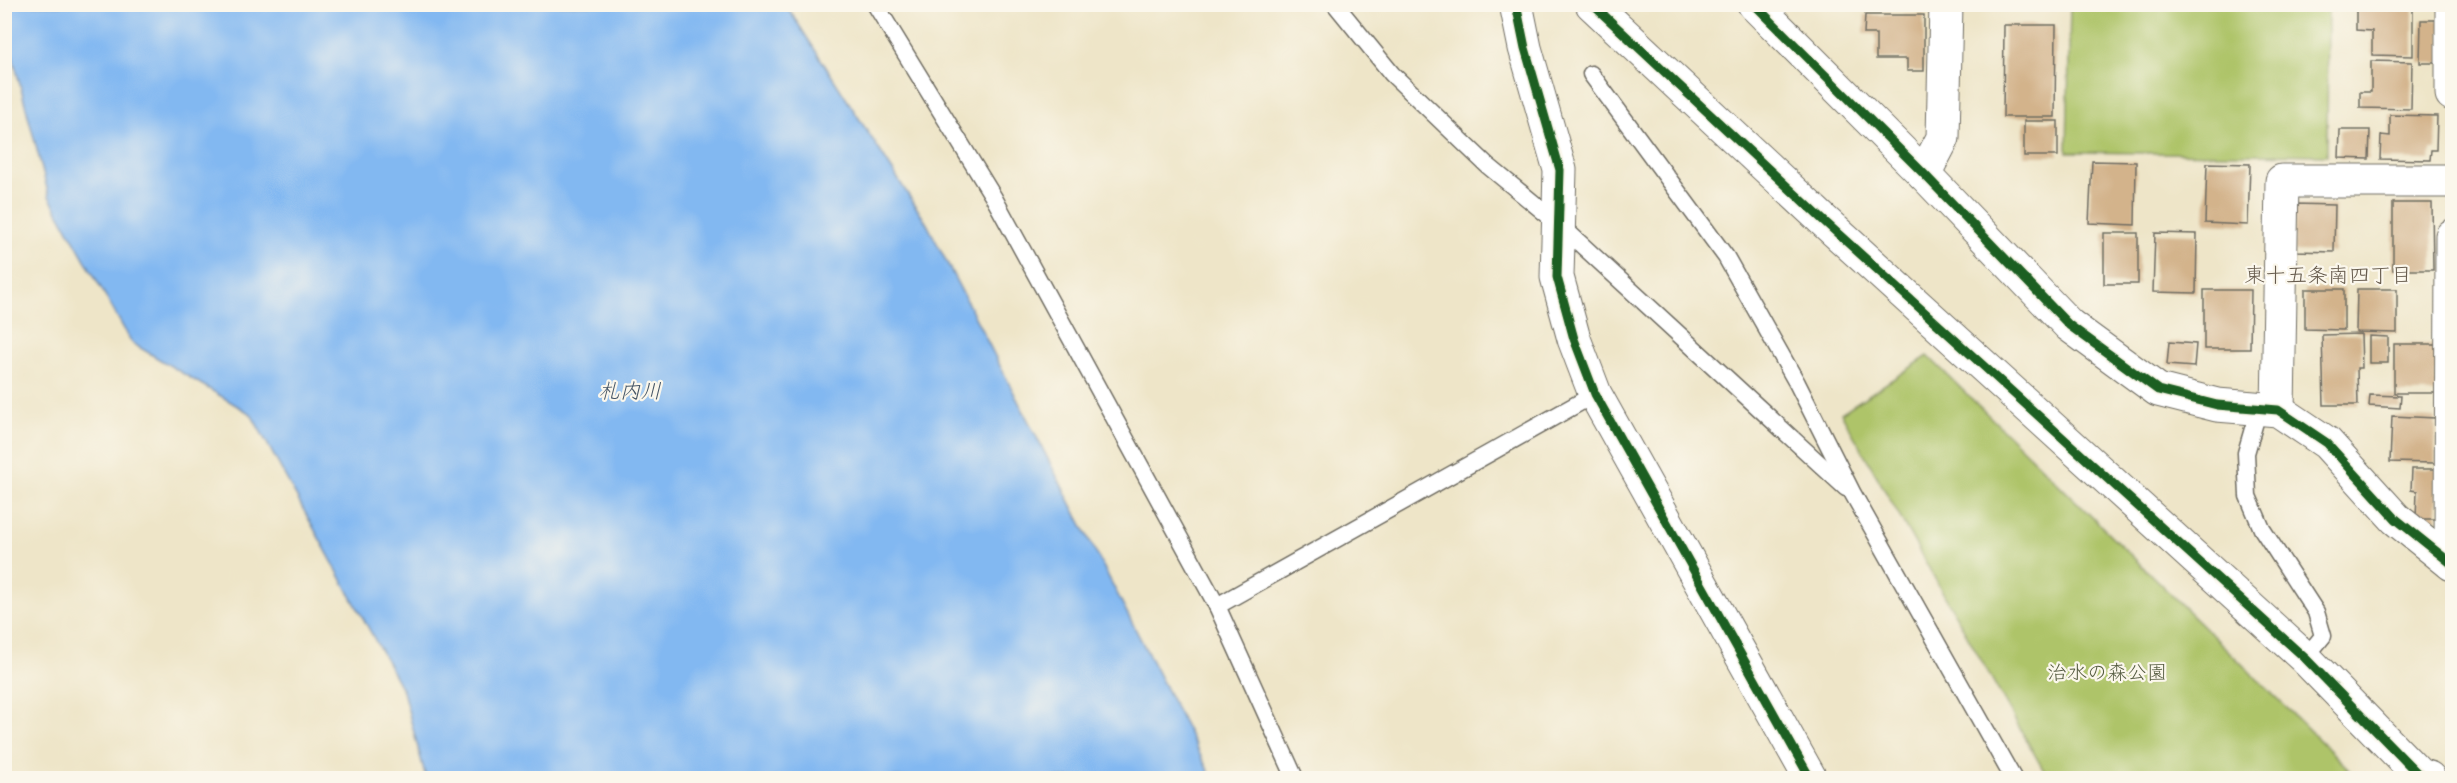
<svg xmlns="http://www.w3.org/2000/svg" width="2457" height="783" viewBox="0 0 2457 783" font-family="Dekko,'Klee One',sans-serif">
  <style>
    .green { fill: #aec469; stroke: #6c784a; stroke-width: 1.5 }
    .water { fill: #82b8f1; stroke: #56728e; stroke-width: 1.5 }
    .building { fill: #d3b38b }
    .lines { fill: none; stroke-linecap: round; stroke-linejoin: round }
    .lane-casing { stroke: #6f6c62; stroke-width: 19 }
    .street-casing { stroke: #6f6c62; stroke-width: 35 }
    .lane { stroke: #fff; stroke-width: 16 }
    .street { stroke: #fff; stroke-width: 33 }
    .cycleway-casing { stroke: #fbf7ec; stroke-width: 13 }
    .cycleway { stroke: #1b5e20; stroke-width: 9 }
    .labels { text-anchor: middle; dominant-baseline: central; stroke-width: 4.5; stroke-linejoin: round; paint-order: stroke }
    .park-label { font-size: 20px; fill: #52593e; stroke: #fbf7ec }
    .neighbourhood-label { font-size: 21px; fill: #665b4d; stroke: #fbf7ec }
    .water-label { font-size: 21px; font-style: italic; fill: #455566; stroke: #fbf7ec }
  </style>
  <rect width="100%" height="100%" fill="#fbf7ec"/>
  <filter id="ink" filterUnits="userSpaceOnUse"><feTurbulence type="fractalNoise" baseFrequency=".0167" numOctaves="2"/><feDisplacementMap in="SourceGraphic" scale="12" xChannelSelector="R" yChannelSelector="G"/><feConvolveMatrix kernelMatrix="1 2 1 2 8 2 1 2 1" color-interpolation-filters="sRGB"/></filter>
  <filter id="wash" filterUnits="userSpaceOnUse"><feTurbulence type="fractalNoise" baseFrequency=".008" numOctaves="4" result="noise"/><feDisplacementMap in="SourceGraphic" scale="24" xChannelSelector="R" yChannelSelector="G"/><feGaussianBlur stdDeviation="1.35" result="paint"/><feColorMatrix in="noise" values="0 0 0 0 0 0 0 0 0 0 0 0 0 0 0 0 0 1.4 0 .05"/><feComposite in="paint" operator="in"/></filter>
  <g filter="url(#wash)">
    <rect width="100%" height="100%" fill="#eee5c8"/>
    <g class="green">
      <path d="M2070,5H2328L2327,155L2067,152Z"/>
      <path d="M1928,356L2358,778H2048L1841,413Z"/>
    </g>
    <path class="water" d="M4,5H786L927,224L1212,778H426L403,691L251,414L132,343L49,196L5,27Z"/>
    <g id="blocks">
      <g class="building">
        <path d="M1859,4H1911V9L1859,8Z"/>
        <path d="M2020,4H2055V10L2020,9Z"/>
        <path d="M2356,7L2413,8V56L2372,55V31L2356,30Z"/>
        <path d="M1865,15H1924V71H1907V59H1876V34H1864Z"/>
        <path d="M2421,20H2442L2441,63H2420Z"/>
        <path d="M2004,25H2056L2055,117H2003Z"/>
        <path d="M2371,61L2412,62L2411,109L2360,108V92H2371Z"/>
        <path d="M2390,115L2437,116L2436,150H2431L2430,160L2380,159L2381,135L2390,136Z"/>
        <rect x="2024" y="121" width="34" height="35"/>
        <path d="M2340,130H2370L2369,159L2339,158Z"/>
        <path d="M2092,161L2136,162L2135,225L2089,223Z"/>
        <path d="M2207,163L2250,164L2248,225L2205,223Z"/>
        <path d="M2393,203H2432L2433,270H2393Z"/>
        <path d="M2294,204L2335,205L2334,252L2294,251Z"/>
        <rect x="2104" y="233" width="34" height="51"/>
        <path d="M2155,233L2197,234L2196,293L2153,292Z"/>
        <path d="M2305,289H2344V330L2305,329Z"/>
        <path d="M2357,289H2397V333L2356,332Z"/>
        <path d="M2204,290H2251L2250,349H2204Z"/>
        <path d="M2361,334L2362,368H2357L2358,405H2324L2322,335Z"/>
        <path d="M2369,336L2388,337V363H2369Z"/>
        <path d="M2169,342L2196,344L2194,367L2167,365Z"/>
        <rect x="2394" y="344" width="42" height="49"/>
        <path d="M2370,395L2401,396L2400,408L2369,406Z"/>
        <path d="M2392,416L2436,418L2435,463L2390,462Z"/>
        <path d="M2412,469H2438L2437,519H2416L2417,491L2411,490Z"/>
      </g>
    </g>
  </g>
  <g filter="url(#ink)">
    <use href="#blocks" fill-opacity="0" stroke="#6f6c62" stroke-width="1.5"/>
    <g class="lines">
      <defs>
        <g id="lane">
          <path d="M875,4L994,198L1217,606L1295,778"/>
          <path d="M1335,4L1392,74L1487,165L1560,225L1846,488"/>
          <path d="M1591,74L1726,257L1797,383L1853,494L2013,778"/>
          <path d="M2259,408L2246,453L2248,496L2262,529L2316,612L2323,636L2305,658"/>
          <path d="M1217,606L1595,394"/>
        </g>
        <g id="street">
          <path d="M1516,4L1525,48L1560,170L1557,277L1574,339L1595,394L1810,778"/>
          <path d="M1592,4L1824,221L2305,658L2419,775L2429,778"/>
          <path d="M1754,4L1924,174L2069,325L2158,390L2217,405L2278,410L2327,443L2396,519L2452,564"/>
          <path d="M2452,4V94"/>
          <path d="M1924,174L1943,138L1946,4"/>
          <path d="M2278,410L2282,181H2452"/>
          <path d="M2451,563L2452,236"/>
        </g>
      </defs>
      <use href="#lane" class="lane-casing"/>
      <use href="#street" class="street-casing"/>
      <use href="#lane" class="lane"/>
      <use href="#street" class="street"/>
      <defs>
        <g id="cycleway">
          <path d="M1516,4L1525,48L1560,170L1557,277L1574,339L1595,394L1810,778"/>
          <path d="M1592,4L1824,221L2305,658L2419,775L2429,778"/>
          <path d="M1754,4L1924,174L2069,325L2158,390L2217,405L2278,410L2327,443L2396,519L2452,564"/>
        </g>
      </defs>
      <use href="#cycleway" class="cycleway-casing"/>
      <use href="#cycleway" class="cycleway"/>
    </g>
  </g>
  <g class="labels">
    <g class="park-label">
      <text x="2107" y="675">治水の森公園</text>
    </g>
    <g class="neighbourhood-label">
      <text x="2328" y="278">東十五条南四丁目</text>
    </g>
    <g class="water-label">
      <text x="630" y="394">札内川</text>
    </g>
  </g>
  <rect width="2457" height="783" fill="none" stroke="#fbf7ec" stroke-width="24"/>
</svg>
